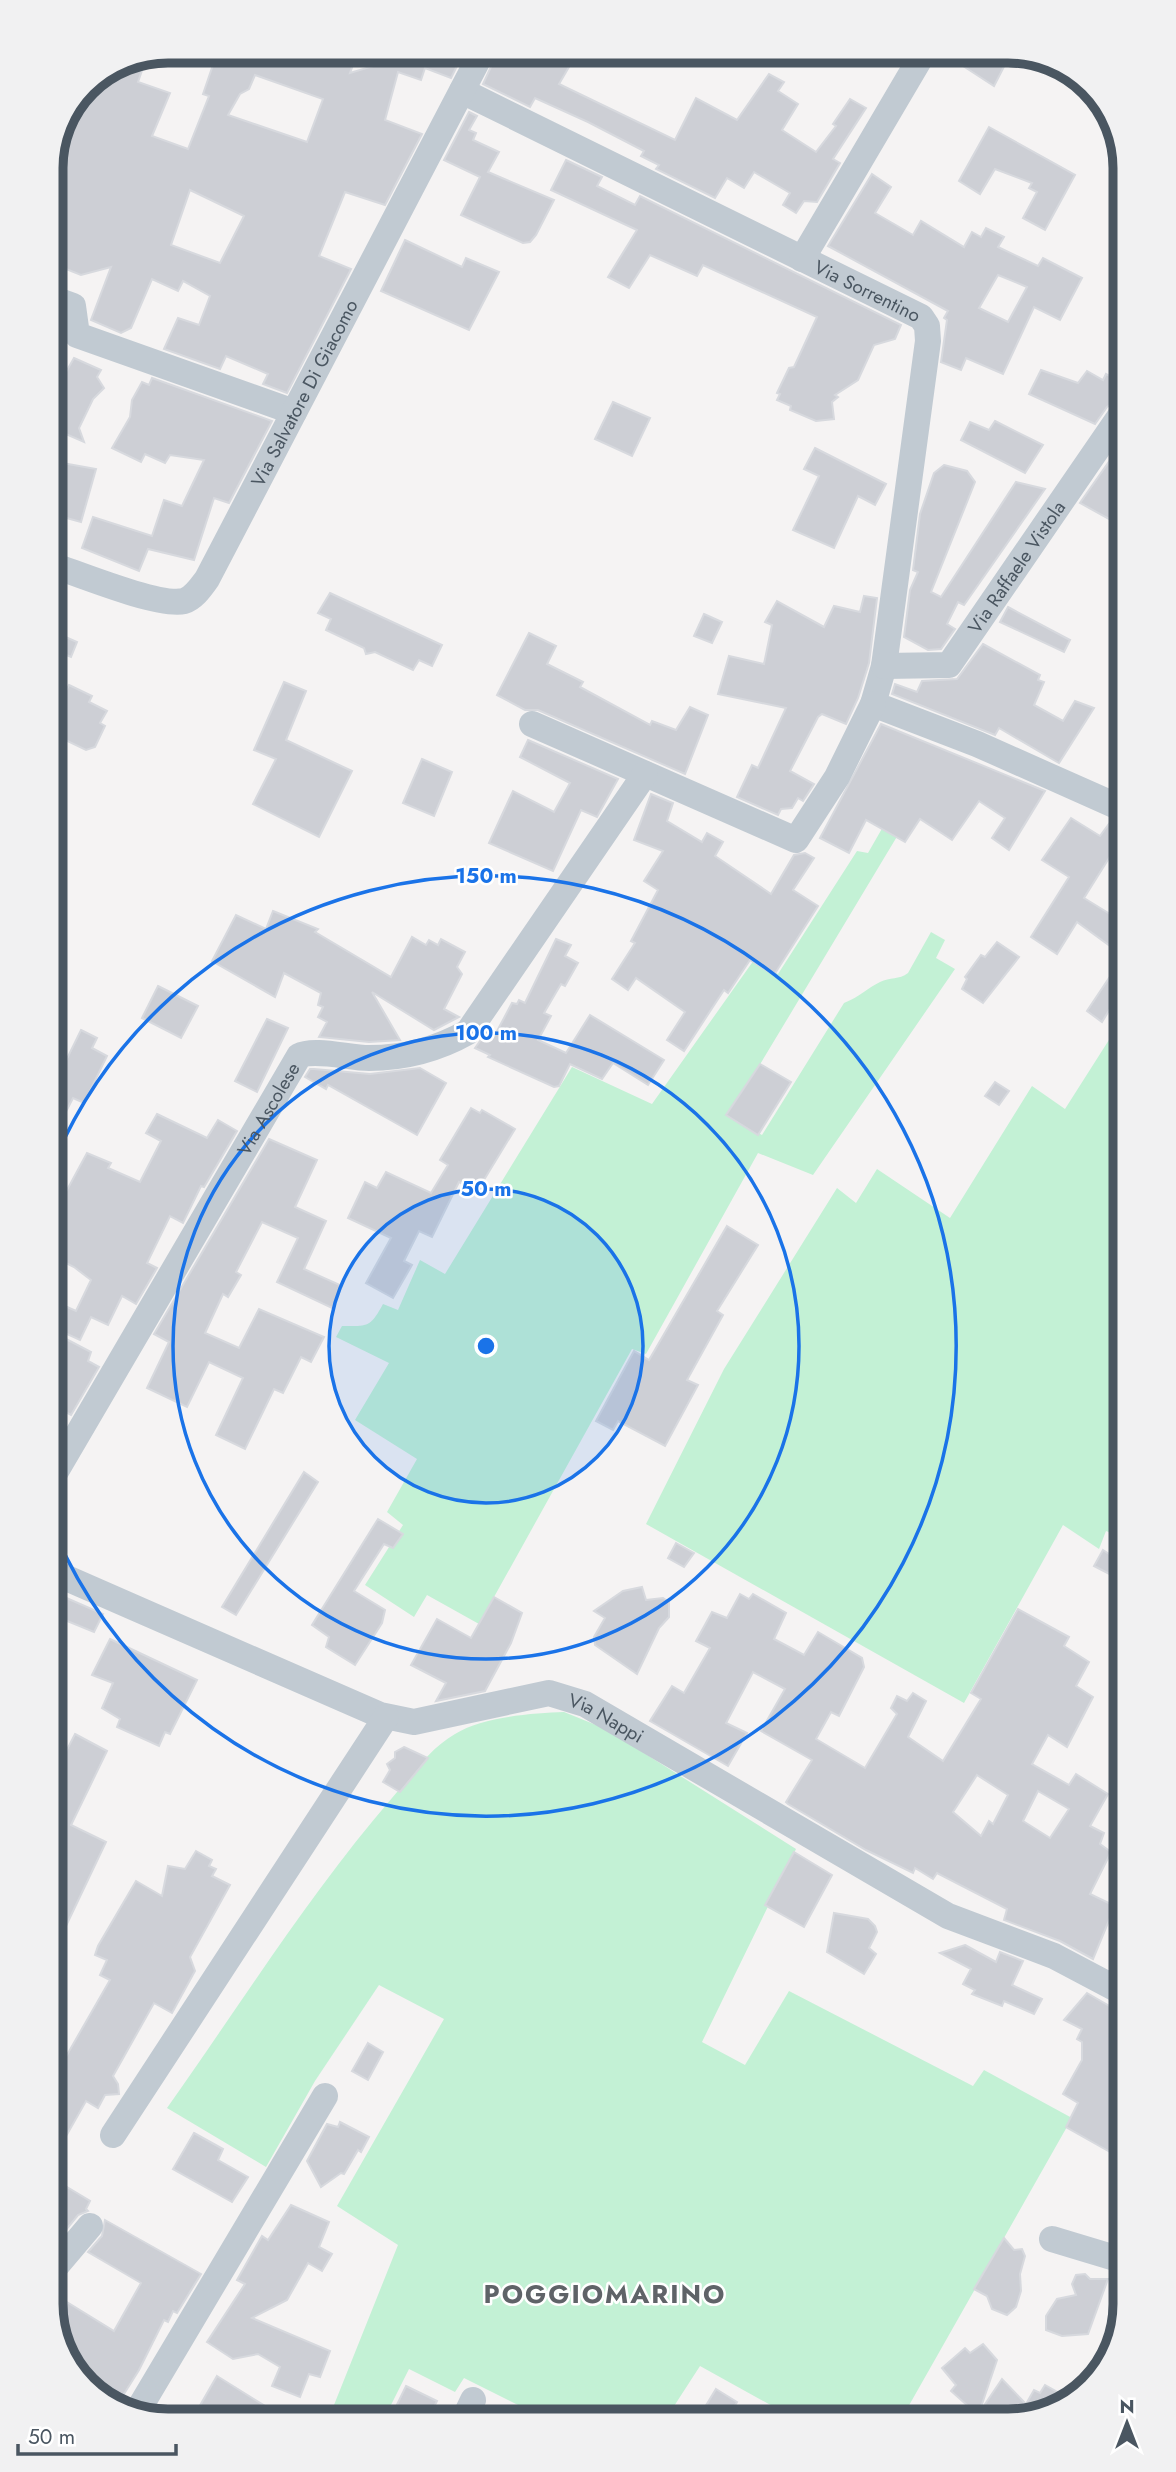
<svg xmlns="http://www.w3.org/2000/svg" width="1176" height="2472" viewBox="0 0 1176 2472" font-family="Jost,sans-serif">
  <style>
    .green { fill: #c3f1d5 }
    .building { fill: #cdcfd5; stroke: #d7d9de; stroke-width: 2; fill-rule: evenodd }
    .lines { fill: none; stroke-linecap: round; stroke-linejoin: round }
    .minor { stroke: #c1cad2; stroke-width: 26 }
    .ring { fill: none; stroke: #1a73e8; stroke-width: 3.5 }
    .labels { text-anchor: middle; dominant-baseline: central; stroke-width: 5; stroke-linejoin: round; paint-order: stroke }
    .street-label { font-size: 19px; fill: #4a5661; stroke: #fff }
    .district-label { font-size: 26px; font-weight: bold; letter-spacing: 2px; fill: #5f6368; stroke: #fff }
    .rim { fill: none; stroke: #4a5661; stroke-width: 9 }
    .centre { fill: #1a73e8; stroke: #fff; stroke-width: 3.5 }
    .ring-label { font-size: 21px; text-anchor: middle; font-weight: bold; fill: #1a73e8; stroke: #fff; stroke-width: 5; stroke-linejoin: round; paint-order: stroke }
  </style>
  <rect width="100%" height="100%" fill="#f5f3f3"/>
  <g class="green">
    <path d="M923,757L940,765L729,1116L762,1135L844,1003C860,997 867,988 880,982C890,977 899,980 908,973L931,932L945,940L936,958L955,969L813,1175L758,1153L646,1354L632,1349L479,1624L427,1595L414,1617L365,1585L403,1525L387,1512L417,1459L355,1420L389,1363L336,1337L342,1326C368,1326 370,1328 383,1304L398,1310L420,1260L445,1274L572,1067L652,1104L754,960L778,974L857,851L868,853Z"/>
    <path d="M1121,1021L1123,1538L1106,1531L1099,1549L1063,1525L964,1703L646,1524L724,1369L837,1188L856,1203L877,1169L950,1218L1032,1086L1065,1109Z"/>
    <path d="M564,1712L606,1729L796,1849L702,2042L745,2065L789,1991L973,2086L984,2070L1072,2118L903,2416L792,2417L700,2366L667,2417L544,2418L464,2378L455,2392L409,2369L384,2419L328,2420L398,2245L337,2206L444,2019L379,1985L315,2081L266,2167L167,2108C240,2005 310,1893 392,1798C411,1776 429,1749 455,1734C482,1717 533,1713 564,1712Z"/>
  </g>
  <g class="building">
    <path d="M1012,51L994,86L960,64L967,52Z"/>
    <path d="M576,55L559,84L675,140L696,98L737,120L769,74L784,82L778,91L798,104L782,130L816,152L836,126L833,124L850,99L866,108L833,159L840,163L817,202L804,201L796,213L783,205L790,193L754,172L744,188L727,178L715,198L656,169L659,165L641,156L644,151L588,122L535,98L530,107L483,84L496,56Z"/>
    <path d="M462,56L451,78L425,68L421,80L398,72L385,120L422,134L385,205L345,192L319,256L351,269L287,393L263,384L268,374L226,356L220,369L164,349L178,318L199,325L210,296L183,281L178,291L152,279L131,328L121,333L91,320L111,267L81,275L51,263V161L75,108L83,111L95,78L123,60L146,59L138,82L170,93L152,136L188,149L209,96L203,94L215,59L356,57L350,73L400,58L398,57ZM255,75L323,99L307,142L228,115L240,94L249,89ZM190,190L244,216L220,263L171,245Z"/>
    <path d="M469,112L477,116L469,130L476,133L473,140L499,152L488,172L554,200L536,235L530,242L523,243L461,215L480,177L444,160Z"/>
    <path d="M989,127L1075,175L1045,230L1023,218L1037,192L1029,188L1032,183L995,169L980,194L959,181Z"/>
    <path d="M566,160L602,177L597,186L635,205L640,196L901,325L895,339L874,345L858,380L835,395L838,397L832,402L834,419L816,421L790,410L791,406L777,400L780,394L777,393L789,368L794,367L817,317L703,265L697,276L650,255L629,288L608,277L637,230L551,190Z"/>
    <path d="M872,174L891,187L875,213L913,235L921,221L964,247L972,232L981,237L986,228L1004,237L998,247L1038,266L1043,258L1082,278L1060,320L1034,307L1003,374L966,358L961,370L941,362L947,320L944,318L948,311L828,246ZM998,275L1027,287L1008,322L979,308Z"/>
    <path d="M405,240L462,267L466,258L499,272L469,330L381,291Z"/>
    <path d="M74,358L101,370L97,377L104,388L93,399L79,428L84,442L52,428V366L66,372Z"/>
    <path d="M1041,370L1078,383L1087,371L1103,380L1106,374L1120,382V399L1107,407L1095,424L1029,394Z"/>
    <path d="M152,378L272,421L229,503L214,498L194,560L148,549L139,571L82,548L93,517L152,536L164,500L182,506L204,460L170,455L165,463L145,454L141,462L112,448L130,417L132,400L142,382L149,385Z"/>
    <path d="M613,402L650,418L632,456L595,439Z"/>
    <path d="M995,421L1043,445L1025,473L961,440L970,422L989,430Z"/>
    <path d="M1120,446V525L1080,503Z"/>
    <path d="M815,448L886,484L875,505L858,496L834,548L793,530L819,476L804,469Z"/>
    <path d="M57,462L96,469L81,522L52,514V481Z"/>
    <path d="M944,465L967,471L975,482L931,592L941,597L1016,482L1045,489L964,605L958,602L947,624L955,629L941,649L928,650L904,637L910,590L918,572L913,570L920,514L934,473Z"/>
    <path d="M330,593L442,645L432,666L419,660L413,670L375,652L366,654L364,648L326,630L331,619L318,613Z"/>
    <path d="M864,596L877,598L869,663L858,698L846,724L822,714L818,717L790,771L814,784L803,801L798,798L792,808L781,809L778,815L737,797L752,765L758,768L786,708L718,694L729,656L764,664L772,625L765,622L777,601L824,627L834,606L860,612Z"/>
    <path d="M1008,607L1070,640L1064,652L1000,622Z"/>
    <path d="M704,614L722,622L712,643L694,636Z"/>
    <path d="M52,631L77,642L71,657L52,649Z"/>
    <path d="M529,633L556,646L547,664L583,682L580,687L650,725L652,721L676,730L690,707L708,715L685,774L538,710H525L497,695Z"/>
    <path d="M983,644L1040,675L1038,680L1044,682L1034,705L1063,721L1075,701L1094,708L1059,763L999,728L995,735L892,694L895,684L917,692L922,681L957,679Z"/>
    <path d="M284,682L306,691L286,740L352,771L319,837L253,804L276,759L254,750Z"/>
    <path d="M69,685L92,696L89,702L107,711L100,723L105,726L95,747L86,750L59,737L53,730L52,704L58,706Z"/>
    <path d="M881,724L1045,791L1009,850L992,838L1005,818L979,801L952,840L920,819L905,842L866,820L849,853L820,838Z"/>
    <path d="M528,740L618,779L597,817L581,810L553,871L489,843L513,791L554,812L570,783L520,757Z"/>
    <path d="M422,759L452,772L434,816L403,803Z"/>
    <path d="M651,794L673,803L667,821L702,842L707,833L723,842L715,856L771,894L794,855L805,853L814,858L793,890L818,906L774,975L750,960L728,993L724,990L684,1051L667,1040L685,1012L636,978L628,990L612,979L635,943L631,941L658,890L644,881L663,851L634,840Z"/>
    <path d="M1071,818L1100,836L1111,821L1121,823V839L1084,898L1110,914L1121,900V954L1077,922L1057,954L1031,937L1069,877L1042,860Z"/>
    <path d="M273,911L318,929L315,932L391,977L412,937L426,945L429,940L438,945L441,939L465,952L457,967L462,974L444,1009L459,1017L434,1030L372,992L400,1040L369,1042L319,1037L327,1022L318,1017L323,1007L318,1005L321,993L284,973L275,997L212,961L236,915L266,929Z"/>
    <path d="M556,939L571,945L565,956L578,963L565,986L561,984L544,1013L551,1016L538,1040L566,1053L590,1015L664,1060L648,1085L613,1063L602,1079L570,1064L559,1086L554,1087L488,1057L490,1055L475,1048L488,1030L496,1033L512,1003L517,1004L519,1000L525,1003Z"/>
    <path d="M997,942L1019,957L983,1003L962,989L967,979L965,977L981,955L985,957Z"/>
    <path d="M1121,960V1003L1116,999L1102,1022L1087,1011Z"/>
    <path d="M158,986L198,1006L181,1038L142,1018Z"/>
    <path d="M267,1019L288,1028L257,1092L235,1081Z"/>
    <path d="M81,1030L97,1038L92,1048L107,1056L84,1103L73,1098L54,1135V1085Z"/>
    <path d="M760,1064L791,1082L758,1135L726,1115Z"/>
    <path d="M420,1068L446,1083L417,1135L328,1085L326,1089L305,1077L310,1069H314L370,1074Z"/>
    <path d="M995,1082L1009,1091L999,1105L985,1096Z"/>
    <path d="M471,1108L480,1113L482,1110L515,1129L479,1188L475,1191L459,1182L432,1237L419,1231L404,1261L412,1265L393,1298L366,1283L391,1238L348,1218L365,1182L377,1188L386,1172L431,1193L448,1165L440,1160Z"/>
    <path d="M157,1114L207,1138L218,1120L237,1131L204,1187L201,1186L183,1223L170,1216L147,1263L157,1268L136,1304L122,1296L108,1325L91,1317L80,1340L54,1328V1301L76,1311L91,1280L74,1267L54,1257V1184L67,1190L87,1153L111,1163L108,1168L140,1182L161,1141L146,1133Z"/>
    <path d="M269,1139L317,1160L295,1207L326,1221L304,1269L342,1286L332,1308L277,1282L298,1238L262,1222L236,1272L241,1275L228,1297L223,1294L205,1333L239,1348L259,1309L324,1337L311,1362L301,1357L283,1393L274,1389L245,1449L216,1435L243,1378L209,1362L187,1407L147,1388L169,1342L154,1334Z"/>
    <path d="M727,1226L758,1245L717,1311L723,1315L687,1380L698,1385L665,1446L618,1421L613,1430L596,1421L634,1351L649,1360Z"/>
    <path d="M66,1339L91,1352L88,1361L99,1367L71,1415L54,1406V1360Z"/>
    <path d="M304,1472L318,1482L236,1615L222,1607Z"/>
    <path d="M378,1519L403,1534L393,1548L384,1544L354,1591L385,1610L382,1623L355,1665L326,1647L329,1637L312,1625Z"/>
    <path d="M676,1543L694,1553L684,1567L668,1558Z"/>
    <path d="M1103,1550L1123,1563V1581L1094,1566Z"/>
    <path d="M642,1587L646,1600L663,1598L669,1602V1617L659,1628L637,1674L595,1645L594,1637L605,1618L594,1611L623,1591Z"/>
    <path d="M55,1593L103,1614L94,1632L55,1616Z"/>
    <path d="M740,1594L749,1599L753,1594L786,1613L774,1639L804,1655L818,1632L862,1658L864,1667L839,1716L831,1712L816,1739L865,1768L897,1714L891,1708L897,1696L907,1701L913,1693L926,1701L908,1737L943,1761L981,1699L971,1693L1018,1609L1069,1637L1064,1646L1089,1662L1076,1686L1093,1697L1067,1747L1048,1735L1032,1764L1069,1785L1076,1774L1108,1794L1090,1826L1104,1833L1100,1844L1111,1852L1090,1894L1115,1906L1093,1959L1060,1941L1004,1920L1007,1909L937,1873L933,1879L915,1868L913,1873L866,1850L788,1804L786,1802L812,1760L761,1731L785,1689L753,1672L726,1723L747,1733L728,1766L650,1721L672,1686L684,1693L710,1648L696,1641L712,1612L727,1618ZM977,1775L1008,1795L993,1824L989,1821L981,1836L953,1812ZM1038,1791L1069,1809L1050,1838L1023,1821Z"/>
    <path d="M494,1597L522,1613L511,1643L485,1691L436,1701L446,1683L411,1665L437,1619L471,1638Z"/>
    <path d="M110,1639L197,1680L170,1734L165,1732L159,1746L117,1727L120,1719L102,1708L113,1683L92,1675Z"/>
    <path d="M75,1734L107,1751L71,1825L106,1842L56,1947V1771Z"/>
    <path d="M404,1747L428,1758L400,1792L383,1782L390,1770L387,1764L395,1758V1752Z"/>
    <path d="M196,1851L212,1860L209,1866L216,1869L212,1876L230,1885L190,1957L195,1971L172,2013L154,2003L113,2076L118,2084L119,2094L105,2095L98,2108L86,2101L57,2152L56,2074L110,1980L100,1975L107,1960L95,1955L98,1946L136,1881L162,1896L168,1866L185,1869Z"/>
    <path d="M794,1852L832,1875L804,1927L765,1905Z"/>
    <path d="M834,1913L868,1919L875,1926L877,1932L869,1948L876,1954L864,1974L827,1952Z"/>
    <path d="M965,1945L996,1962L1000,1952L1023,1961L1012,1985L1042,1999L1034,2014L1004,2001L1002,2006L972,1994L975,1990L963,1984L971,1969L940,1953Z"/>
    <path d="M1087,1993L1123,2014L1116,2027L1121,2029L1118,2037L1124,2041L1125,2126L1110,2152L1066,2127L1078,2103L1063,2094L1082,2060V2042L1077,2039L1082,2029L1064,2020Z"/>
    <path d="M368,2043L383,2052L368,2080L352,2071Z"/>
    <path d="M340,2122L369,2137L361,2152L358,2150L344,2174L341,2173L321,2187L307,2161L327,2124L338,2127Z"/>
    <path d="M194,2133L223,2149L218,2160L248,2177L232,2202L173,2169Z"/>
    <path d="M57,2181L90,2201L86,2209L88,2211L78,2215L61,2236L57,2234Z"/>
    <path d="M291,2205L329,2222L319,2247L332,2254L322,2271L308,2263L287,2300L252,2318L330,2351L320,2377L309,2374L300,2397L272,2386L280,2367L258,2354L233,2359L207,2342L245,2284L237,2280L262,2236L268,2240Z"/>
    <path d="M105,2220L201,2274L177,2313L173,2311L168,2322L164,2320L139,2370L117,2405L97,2397L57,2342V2296L114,2331L141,2283L88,2252L102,2236Z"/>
    <path d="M1004,2238L1014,2250L1022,2249L1025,2256L1020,2274L1021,2291L1016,2307L1007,2315L992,2309L987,2296L974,2289Z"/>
    <path d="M1085,2274L1090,2279H1108L1088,2334L1062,2336L1046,2330V2316L1057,2299L1076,2295L1072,2284L1076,2275Z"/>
    <path d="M983,2344L997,2360L979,2413L1002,2379L1026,2404L1034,2390L1040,2393L1045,2385L1068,2398L1046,2415H978L951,2391L956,2385L942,2368L965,2348L970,2353Z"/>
    <path d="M217,2376L265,2406L259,2420L191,2421Z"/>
    <path d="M406,2386L437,2401L428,2419H390Z"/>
    <path d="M716,2389L737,2402L728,2417H699Z"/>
  </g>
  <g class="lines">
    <g class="minor">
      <path id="s1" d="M462,91L921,317L927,326L928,341L884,666L873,704L977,744L1121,808"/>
      <path d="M802,259L924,52"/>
      <path d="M51,298L73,306L77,335L294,412"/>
      <path id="s2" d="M52,565C79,574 159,607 184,601C194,598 201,587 207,579L480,56"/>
      <path id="s3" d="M884,666L949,665L1120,416"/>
      <path d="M532,724L796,840L837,777L873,704"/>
      <path id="s4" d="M55,1473L299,1056C314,1048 349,1058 369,1058C403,1058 438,1049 468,1032L645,774"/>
      <path id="s5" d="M55,1573L380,1715L414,1722L549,1693L585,1704L948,1916L1054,1956L1124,1993"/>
      <path d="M113,2135L386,1717"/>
      <path d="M1052,2239L1125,2261"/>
      <path d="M57,2265L90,2226"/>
      <path d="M137,2412L325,2096"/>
      <path d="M464,2419L473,2400"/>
    </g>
  </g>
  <circle cx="486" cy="1346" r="157" fill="#1a73e8" fill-opacity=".12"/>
  <g class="ring">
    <circle cx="486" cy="1346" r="157"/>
    <circle cx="486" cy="1346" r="313"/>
    <path d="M55 1159A470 470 0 1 1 55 1533"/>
  </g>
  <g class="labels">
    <g class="street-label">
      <text stroke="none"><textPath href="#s1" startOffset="452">Via Sorrentino</textPath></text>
      <text stroke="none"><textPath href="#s2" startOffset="380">Via Salvatore Di Giacomo</textPath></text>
      <text stroke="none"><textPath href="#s3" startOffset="184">Via Raffaele Vistola</textPath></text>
      <text stroke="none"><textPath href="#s4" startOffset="422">Via Ascolese</textPath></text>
      <text stroke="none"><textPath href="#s5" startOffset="590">Via Nappi</textPath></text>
    </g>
    <g class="district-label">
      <text x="605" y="2294">POGGIOMARINO</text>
    </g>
  </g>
  <path d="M0 0H1176V2472H0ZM168 63H1008A105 105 0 0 1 1113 168V2304A105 105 0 0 1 1008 2409H168A105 105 0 0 1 63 2304V168A105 105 0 0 1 168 63Z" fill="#f1f1f2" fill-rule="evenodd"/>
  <path class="rim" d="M168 63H1008A105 105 0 0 1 1113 168V2304A105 105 0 0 1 1008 2409H168A105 105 0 0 1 63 2304V168A105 105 0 0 1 168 63Z"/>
  <circle cx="486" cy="1346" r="10" class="centre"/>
  <g class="ring-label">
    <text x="486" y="883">150 m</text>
    <text x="486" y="1040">100 m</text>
    <text x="486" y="1196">50 m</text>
  </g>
  <g transform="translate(1127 2423)" stroke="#ffffff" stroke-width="5" paint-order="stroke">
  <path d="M0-5L12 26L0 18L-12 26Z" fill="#4a5661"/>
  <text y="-10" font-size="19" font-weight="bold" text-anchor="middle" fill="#4a5661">N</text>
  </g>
  <path d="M18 2444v10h158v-10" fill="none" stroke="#4a5661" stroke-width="3.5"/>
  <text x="28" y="2444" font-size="21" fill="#4a5661" stroke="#ffffff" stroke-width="5" paint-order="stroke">50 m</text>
</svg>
